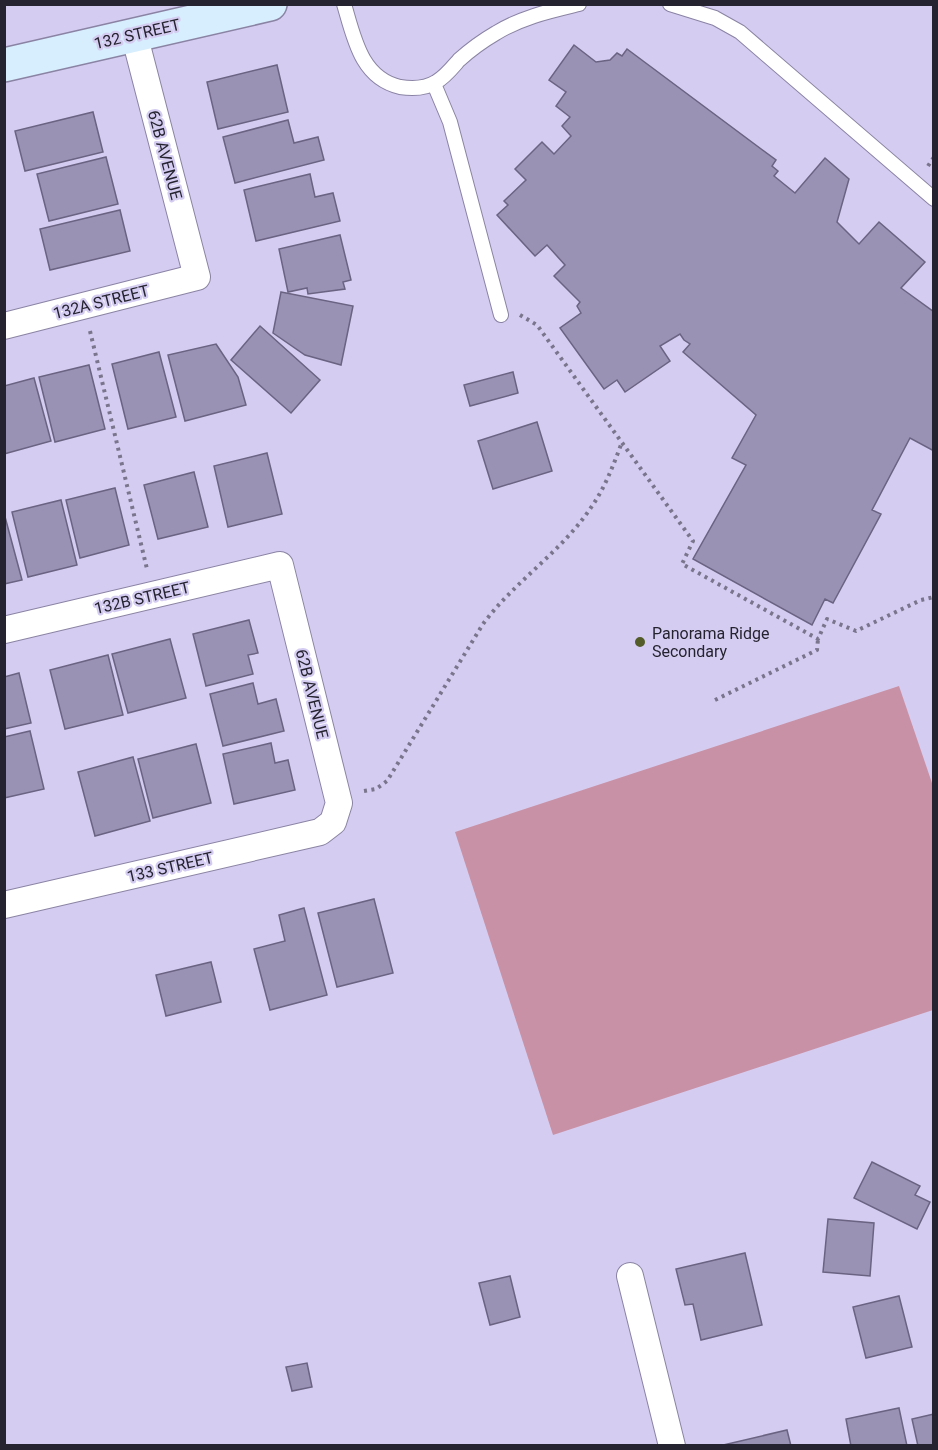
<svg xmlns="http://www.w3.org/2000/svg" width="938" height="1450" viewBox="0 0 938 1450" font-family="Roboto,sans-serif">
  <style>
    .green { fill: #c991a5 }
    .building { fill: #9a92b4; stroke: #6b6382; stroke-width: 1.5 }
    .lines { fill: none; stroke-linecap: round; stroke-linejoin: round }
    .lane-casing { stroke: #8b83a4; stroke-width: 16 }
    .street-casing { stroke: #8b83a4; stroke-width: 28 }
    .secondary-casing { stroke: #8b83a4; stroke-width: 36 }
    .path { stroke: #7a748c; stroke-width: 4; stroke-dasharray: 3 4.5; stroke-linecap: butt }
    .lane { stroke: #fff; stroke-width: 14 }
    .street { stroke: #fff; stroke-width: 26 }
    .secondary { stroke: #d6eefd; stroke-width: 33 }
    .poi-dot { fill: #535b29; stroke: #d5cdf1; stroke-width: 2 }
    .labels { text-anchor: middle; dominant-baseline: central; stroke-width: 4.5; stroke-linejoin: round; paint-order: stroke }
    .street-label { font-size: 16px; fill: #262330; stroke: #d5cdf1 }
    .poi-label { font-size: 16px; fill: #262330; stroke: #d5cdf1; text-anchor: start }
  </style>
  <rect width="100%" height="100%" fill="#d5cdf1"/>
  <path class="green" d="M899,686L933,786V1010L553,1135L455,832Z"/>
  <g class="building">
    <path d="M574,45L596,62L610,60L617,53L622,56L627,49L776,160L772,166L778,171L774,176L795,193L825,158L849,179L837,222L859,244L879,222L925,262L901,288L934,312V451L910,438L872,510L881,514L833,603L825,599L812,625L693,559L746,465L732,458L756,415L683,352L690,344L684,340L680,334L660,346L670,361L625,392L617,380L604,389L560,328L581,313L577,306L580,302L554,276L565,265L547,245L535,256L497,215L508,205L504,201L526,180L515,169L542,142L554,154L571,136L562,126L570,117L556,106L566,92L549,80Z"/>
    <path d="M277,65L288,112L218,129L207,82Z"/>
    <path d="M93,112L103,152L25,171L15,131Z"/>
    <path d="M288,120L294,143L318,137L324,160L235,183L223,137Z"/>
    <path d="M106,157L118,204L49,221L37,174Z"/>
    <path d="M310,174L315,197L333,193L340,221L256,241L244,190Z"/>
    <path d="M120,210L130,251L50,270L40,229Z"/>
    <path d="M340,235L351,280L343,282L345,289L308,294L307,288L288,292L279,249Z"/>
    <path d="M281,292L353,306L341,365L305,355L273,333Z"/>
    <path d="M260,326L320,380L291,413L231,360Z"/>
    <path d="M216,344L238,377L246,405L185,421L168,355Z"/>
    <path d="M159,352L176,417L128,429L112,364Z"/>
    <path d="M89,365L105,429L55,442L39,377Z"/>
    <path d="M513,372L518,393L470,406L464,385Z"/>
    <path d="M34,378L51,441L4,454V386Z"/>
    <path d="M537,422L552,471L493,489L478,441Z"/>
    <path d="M267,453L282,514L228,527L214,466Z"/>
    <path d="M194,472L208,527L158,539L144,485Z"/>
    <path d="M115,488L129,545L80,558L66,500Z"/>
    <path d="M61,500L77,565L28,577L12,512Z"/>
    <path d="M4,513L22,580L4,584Z"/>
    <path d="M249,620L258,653L248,655L253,674L206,686L193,634Z"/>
    <path d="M170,639L186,698L128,713L112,654Z"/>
    <path d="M108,655L123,715L65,729L50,670Z"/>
    <path d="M19,673L31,723L4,729V677Z"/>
    <path d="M253,683L258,704L276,699L284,731L223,746L210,694Z"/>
    <path d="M30,731L44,789L4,798V737Z"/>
    <path d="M271,743L275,763L288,760L295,790L234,804L223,754Z"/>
    <path d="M196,744L211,803L153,818L138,759Z"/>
    <path d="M133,757L150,821L95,836L78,772Z"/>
    <path d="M374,899L393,973L337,987L318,913Z"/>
    <path d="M304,908L327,995L270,1010L254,949L285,941L279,915Z"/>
    <path d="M211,962L221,1002L166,1016L156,975Z"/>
    <path d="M872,1162L920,1186L915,1195L930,1202L917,1229L854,1198Z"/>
    <path d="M828,1219L874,1223L870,1276L823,1272Z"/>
    <path d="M745,1253L762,1325L701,1340L693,1304L685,1305L676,1269Z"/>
    <path d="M510,1276L520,1317L490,1325L479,1283Z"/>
    <path d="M899,1296L912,1347L866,1358L853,1307Z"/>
    <path d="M307,1363L312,1387L292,1391L286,1367Z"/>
    <path d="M899,1408L907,1446H851L846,1419Z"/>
    <path d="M934,1414V1446H918L912,1419Z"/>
    <path d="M787,1430L791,1446H719Z"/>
  </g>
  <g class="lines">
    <defs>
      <g id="lane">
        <path d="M344,4C354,38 361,78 400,87C413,89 425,89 436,82C445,77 452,68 459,60C470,50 484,40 496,33C522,17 550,11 579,4"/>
        <path d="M670,4L715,18L740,32L934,199"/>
        <path d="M434,84L450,122L501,315"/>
      </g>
      <g id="street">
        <path d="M4,326L197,277L134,34"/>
        <path d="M4,630L280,565L339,803L333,822L320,832L4,905"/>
        <path d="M630,1276L672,1446"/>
      </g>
      <path id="secondary" d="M4,65L270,4"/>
    </defs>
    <use href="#lane" class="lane-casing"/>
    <use href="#street" class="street-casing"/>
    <use href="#secondary" class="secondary-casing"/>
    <g class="path">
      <path d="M928,166L934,157"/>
      <path d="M520,315L537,325L693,541L682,564L818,639L827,619L856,631L921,600L934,597"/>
      <path d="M90,331L147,569"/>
      <path d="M715,700L817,650L818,639"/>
      <path d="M364,791L376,789L387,781L483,624C514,582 561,552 590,509C605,488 613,466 622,442"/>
    </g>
    <use href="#lane" class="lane"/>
    <use href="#street" class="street"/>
    <use href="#secondary" class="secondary"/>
  </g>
  <circle class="poi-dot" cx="640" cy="642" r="6"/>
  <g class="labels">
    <g class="street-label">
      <text transform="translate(137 34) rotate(-13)">132 STREET</text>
      <text transform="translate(165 155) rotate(75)">62B AVENUE</text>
      <text transform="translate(101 302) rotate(-14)">132A STREET</text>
      <text transform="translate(142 598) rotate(-13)">132B STREET</text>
      <text transform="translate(312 694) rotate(76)">62B AVENUE</text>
      <text transform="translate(170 867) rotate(-13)">133 STREET</text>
    </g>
    <g class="poi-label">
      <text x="652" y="633">Panorama Ridge<tspan x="652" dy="18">Secondary</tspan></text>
    </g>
  </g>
  <rect width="938" height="1450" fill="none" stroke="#262330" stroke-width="12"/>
</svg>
